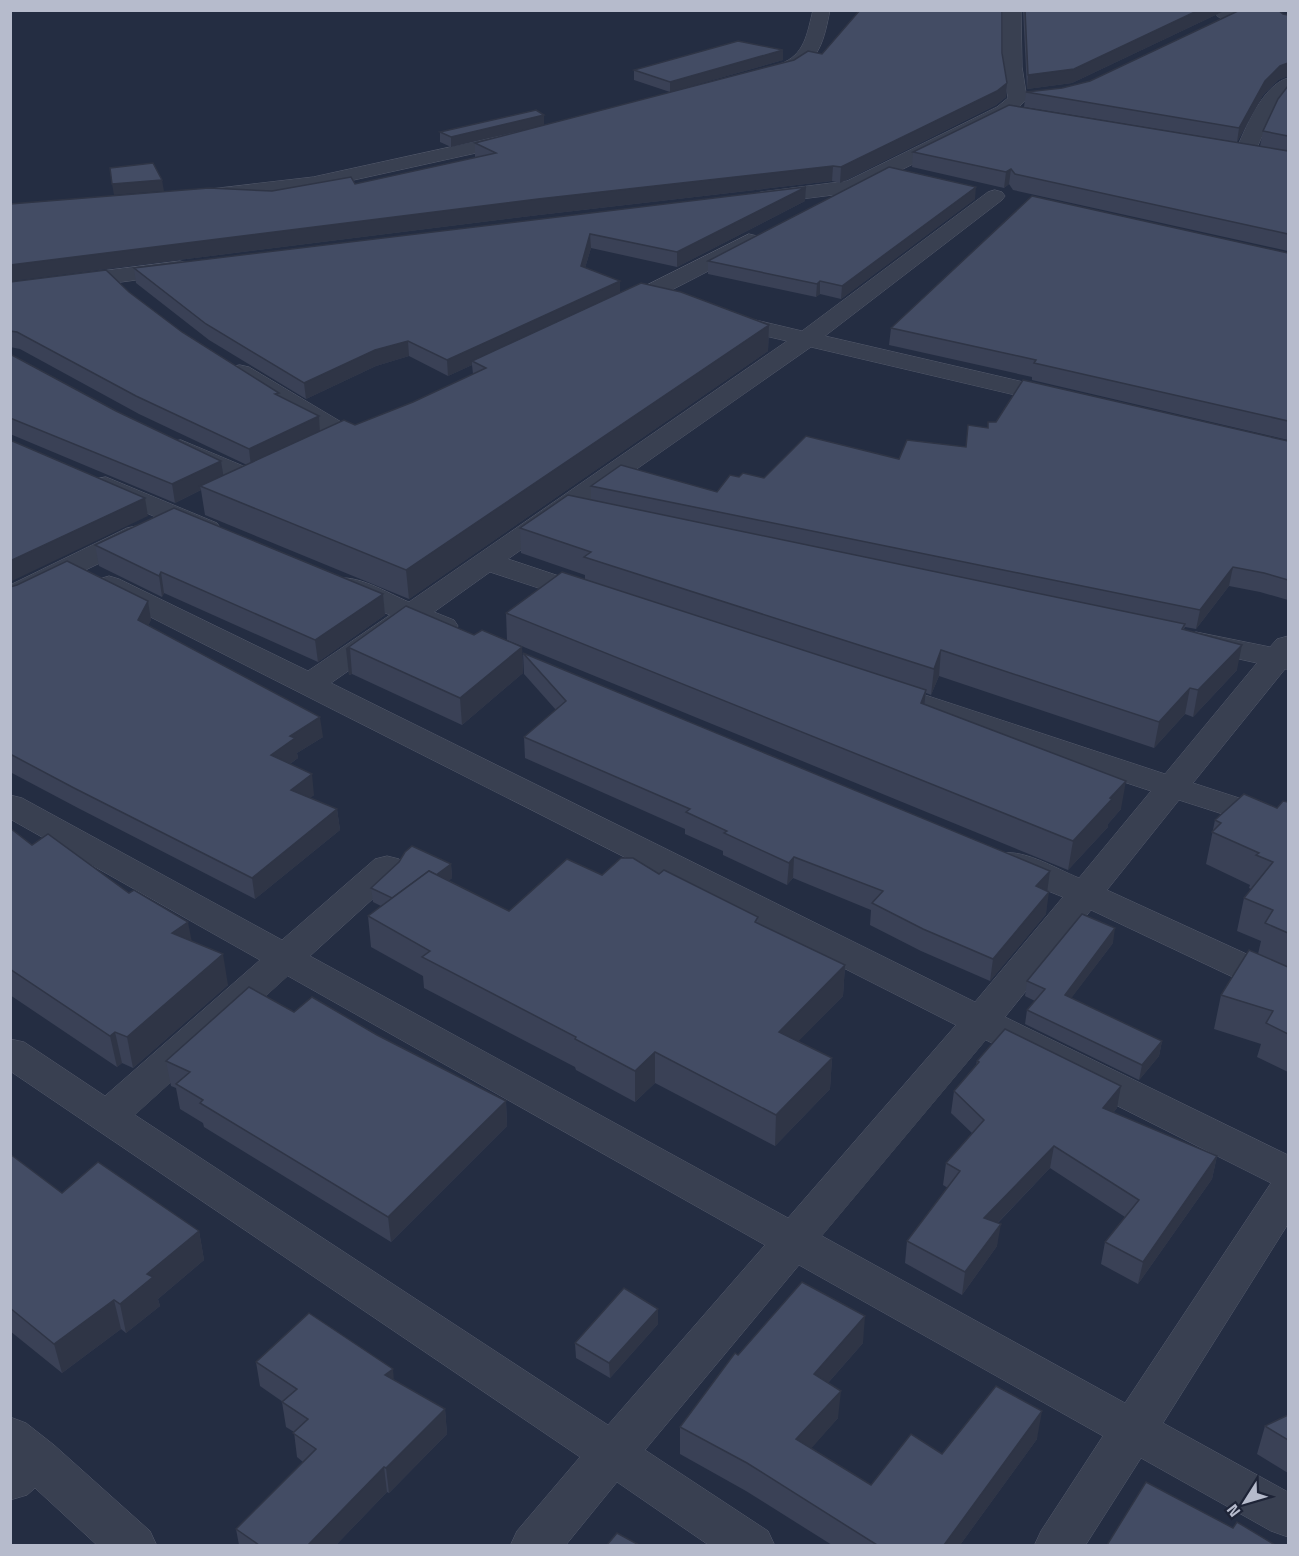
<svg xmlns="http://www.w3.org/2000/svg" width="1299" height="1556" viewBox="0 0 1299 1556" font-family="'Titillium Web',sans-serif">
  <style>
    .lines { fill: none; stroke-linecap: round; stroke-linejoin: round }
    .minor-casing { stroke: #545a6c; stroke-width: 1 }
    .minor { fill: #394051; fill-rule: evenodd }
    .wall { fill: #3a4156 }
    .shaded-wall { fill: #2f3546 }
    .building { fill: #434c64; stroke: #2f3546; stroke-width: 1.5 }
  </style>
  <rect width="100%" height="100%" fill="#242d42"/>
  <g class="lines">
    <defs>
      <g id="minor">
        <path d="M813,10H830C824,39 820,64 788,73C780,75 774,78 766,76L763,72C767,66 773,66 780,64C805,55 807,34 813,10Z"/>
        <path d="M1003,10H1021L1022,67L1027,99L1011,115L857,192L761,204L754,202L751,198L754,194L761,192L847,181L997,107L1008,98L1003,67Z"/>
        <path d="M1212,10H1233L1240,17L1237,21C1227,23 1218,19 1212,10Z"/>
        <path d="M1288,78V95L1273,112L1255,152L1252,156H1238L1235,152C1245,130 1262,85 1288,78Z"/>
        <path d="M519,132L526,134L529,138L526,142L313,189L210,201L203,199L200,195L203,191L210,189L313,177Z"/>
        <path d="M995,190L1002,192L1005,196L1002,200L825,336L1071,393L1075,398L1071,403L1062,406L811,347L508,559L601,590L606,596L601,602L591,605L581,602L490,572L434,612L454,620L458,626L454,632L443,635L414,625L331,683L975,1002L1063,897L996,870L991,862L996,854C1022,847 1054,868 1079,878L1151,791L897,707L892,700L897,693L908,691L919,693L1165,774L1257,663L1185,647L1181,641L1185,635L1196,632L1270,647L1277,639L1288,636V669H1285L1193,783L1288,814V835L1179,800L1107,890L1288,973V1001L1275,997L1091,910L1005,1017L1288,1155V1224L1163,1423L1288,1492V1537L1271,1531L1141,1458L1085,1546H1034L1041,1531L1103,1436L799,1265L645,1450L768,1531L775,1546H710L617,1482L565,1546H510L517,1531L580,1457L10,1071V1039L24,1042L105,1096L260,960L10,819V795L22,798L282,940L375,859L387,856L399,859L404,867L399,875L310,956L788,1218L956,1025L99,591L94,585L99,579L109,576L119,579L308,671L390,615L333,591L328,585L333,579C357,573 387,593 409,602L787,341L718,325L714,320L718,315L726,313L802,331L988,192ZM288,976L765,1245L608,1425L135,1115ZM986,1040L1271,1183L1125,1403L822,1236Z"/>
        <path d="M749,234L757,236L760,241L757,246L629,312L621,314L613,312L609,307L613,302Z"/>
        <path d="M180,261L188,263L191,268L188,273L10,297V283Z"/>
        <path d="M240,365L249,367L353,429L357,434L353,439L344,442L335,439L231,377L228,372L231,367Z"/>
        <path d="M181,440L260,473L264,479L260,485L251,487L242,485L172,454L168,448L172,442Z"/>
        <path d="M106,477L217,523L221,529L217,535L207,537L197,535L96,491L93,485L96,479Z"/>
        <path d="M137,526L147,528L151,534L147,540L20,602L10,605V585L127,528Z"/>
        <path d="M10,1417L26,1423L54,1445L150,1531L157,1546H98L35,1488L27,1495L10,1500Z"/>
      </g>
    </defs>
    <use href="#minor" class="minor-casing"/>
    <use href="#minor" class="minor"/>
  </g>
  <g class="wall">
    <path d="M1023,10H1226L1072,83L1027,89Z"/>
    <path d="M1283,14L1288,15V76L1278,80L1263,95L1237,142L1260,146L1263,131L1288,86V251L1013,190L1009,184L1004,188L912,167L913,152L1229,141L1024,107L1026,92L1062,88L1090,81Z"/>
    <path d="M1002,53L1007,83L1006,97L996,105L840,183L832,181L539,215L10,281V204L272,191L355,184L475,158V143L822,54Z"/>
    <path d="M783,60L670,92L634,80V70Z"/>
    <path d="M544,125L451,147L440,142V132Z"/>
    <path d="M806,187L805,201L677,267L591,248L585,268L620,293L769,325L768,351L409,599L205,515L201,490L175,503L10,434V354L116,411L221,461L223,476L247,465L139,414L20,349L10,347V282L129,292L182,332L279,396L320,431L355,425L413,402L473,374L472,365L448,376L409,356L376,366L306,399L209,340L136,283L134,268Z"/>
    <path d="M975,199L841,299L820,294L816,297L708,274V261Z"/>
    <path d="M1288,253V440L1032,380V377L889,345L891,328Z"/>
    <path d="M988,427L1288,441V600L1260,592L1229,586L1196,629L1185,627L1184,629L1237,670L1193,717L1185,714L1154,748L939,676L931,695L926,693L925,704L1121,809L1108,824V827L1068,870L507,640L506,613L585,579V575L521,553L520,528L591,500V486L717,492L739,477L764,478L899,459L966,447Z"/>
    <path d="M95,545L383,594L385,615L318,662L164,593L162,597L99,566Z"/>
    <path d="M10,587L148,601L151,620L148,625L323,737L297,753L298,758L290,764L314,795L310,798L337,809L340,830L255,899L78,808L10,772Z"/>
    <path d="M406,606L474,635L522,647L523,673L462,725L352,674L349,675L346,649Z"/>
    <path d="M523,653L1050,871L1047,891L1046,914L990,981L921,951L870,925L871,910L793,878L787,885L723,855V851L685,834V829L525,758L524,737L556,710L524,674Z"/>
    <path d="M1288,802V1072L1257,1057L1261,1044L1214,1029L1221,995L1258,954L1261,941L1237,931L1244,898L1251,889L1249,888L1250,885L1206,864L1215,820L1277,808Z"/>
    <path d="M10,828L32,845L192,941L228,985L133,1068L122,1063L117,1067L10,995Z"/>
    <path d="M451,864L452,878L448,881L509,911L602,875L659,874L758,917V923L845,965L843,996L798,1041L832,1058L830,1089L775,1146L655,1083L635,1102L576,1070L575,1067L424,988L423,976L371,947L368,916L381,906L373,902L371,888Z"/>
    <path d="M1113,943L1071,998L1162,1041L1159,1056L1139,1080L1025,1024L1027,1010L1035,1001L1025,996L1027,981Z"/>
    <path d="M294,1012L377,1035L506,1101L507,1126L391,1242L204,1127L203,1123L180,1109L176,1088L171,1086L166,1061Z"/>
    <path d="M977,1061L1117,1108L1113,1113L1217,1156L1212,1179L1138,1284L1101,1264L1105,1242L1125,1217L1050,1168L998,1223L997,1246L962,1295L905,1263L907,1241L948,1188L943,1185L946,1163L972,1133L951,1113L954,1091L976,1065Z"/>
    <path d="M10,1154L62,1193L199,1231L204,1260L158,1299L160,1306L126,1333L121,1329L62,1373L10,1331Z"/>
    <path d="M658,1324L610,1378L576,1358L575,1343Z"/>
    <path d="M863,1343L828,1383L838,1418L811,1448L871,1485L942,1454L1037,1439L960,1545H832L746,1491L680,1454V1427L738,1355Z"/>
    <path d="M256,1362L394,1380L445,1409L447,1434L389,1493L387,1492L336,1545H239L236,1529L303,1462L297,1457L294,1432L286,1427L282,1402H283L260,1386Z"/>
    <path d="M1288,1415V1473L1257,1454L1265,1426Z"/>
  </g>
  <g class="shaded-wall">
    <path d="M1199,10H1226L1072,83L1027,89L1028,75Z"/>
    <path d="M783,50V60L670,92V82Z"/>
    <path d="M1288,63V76L1278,80L1263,95L1237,142L1239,128L1265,81L1280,66Z"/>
    <path d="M1007,83L1006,97L996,105L840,183L841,167Z"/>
    <path d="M544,115V125L451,147V137Z"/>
    <path d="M833,166L832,181L539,215L10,281V265L538,199Z"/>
    <path d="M1011,169L1009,184L1004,188L1006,172Z"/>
    <path d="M162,180L164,191L114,195L112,184Z"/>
    <path d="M806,187L805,201L677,267V252Z"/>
    <path d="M976,187L975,199L841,299L842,286Z"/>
    <path d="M590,234L591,248L581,281V266Z"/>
    <path d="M620,281V296L472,361V365L448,376L447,360Z"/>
    <path d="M820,281V294L816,297L817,284Z"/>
    <path d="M769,325L768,351L409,599L406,570Z"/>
    <path d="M408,341L409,356L376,366L306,399L304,383L375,350Z"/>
    <path d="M319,416L320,434L251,467L249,449Z"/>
    <path d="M221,461L224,479L200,486L201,490L175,503L172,484Z"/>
    <path d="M145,498L148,516L10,582V561Z"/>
    <path d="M1233,567L1229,586L1196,629L1200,610Z"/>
    <path d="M161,572L164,593L162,597L159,576Z"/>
    <path d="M383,594L385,615L318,662L315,640Z"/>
    <path d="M148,601L151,620L142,639L138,620Z"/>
    <path d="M1242,645L1237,670L1193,717L1198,690Z"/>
    <path d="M522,647L523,673L462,725L460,698Z"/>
    <path d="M350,648L352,674L349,675L346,649Z"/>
    <path d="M941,650L939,676L931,695L934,669Z"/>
    <path d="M1190,688L1185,714L1154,748L1159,722Z"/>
    <path d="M926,690L923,718L921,703Z"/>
    <path d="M320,717L323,737L297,753L298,758L274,775L271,755L290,736Z"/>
    <path d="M312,774L314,795L294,810L291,790Z"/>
    <path d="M1126,781L1121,809L1108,824V827L1068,870L1073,841Z"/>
    <path d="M337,809L340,830L255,899L252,878Z"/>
    <path d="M794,857L793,878L787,885L789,863Z"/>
    <path d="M451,864L452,878L403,917L402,903Z"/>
    <path d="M1050,871L1047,893L1036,886Z"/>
    <path d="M1049,892L1046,914L990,981L993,959Z"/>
    <path d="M188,922L194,953L172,933Z"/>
    <path d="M1115,928L1113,943L1063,1009L1065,995Z"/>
    <path d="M223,954L228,985L133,1068L127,1037Z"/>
    <path d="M845,965L843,996L777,1063L779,1032Z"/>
    <path d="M115,1032L122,1063L117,1067L110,1036Z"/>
    <path d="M1162,1041L1159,1056L1139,1080L1142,1065Z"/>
    <path d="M655,1052V1083L635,1102V1071Z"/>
    <path d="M832,1058L830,1089L775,1146L776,1115Z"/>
    <path d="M1121,1086L1117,1108L1099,1130L1103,1108Z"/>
    <path d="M506,1101L507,1126L391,1242L388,1217Z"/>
    <path d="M1054,1146L1050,1168L981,1240L984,1218Z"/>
    <path d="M1217,1156L1212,1179L1138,1284L1143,1262Z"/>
    <path d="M1001,1224L997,1246L962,1295L965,1272Z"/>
    <path d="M199,1231L204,1260L158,1299L160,1306L126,1333L120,1304L147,1274Z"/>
    <path d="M114,1300L121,1329L62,1373L54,1344Z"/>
    <path d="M658,1309V1324L610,1378L609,1363Z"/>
    <path d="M865,1316L863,1343L812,1401L814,1374Z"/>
    <path d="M393,1369L395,1393L385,1375Z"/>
    <path d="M841,1391L838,1418L795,1467L796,1439Z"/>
    <path d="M445,1409L447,1434L389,1493L386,1468Z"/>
    <path d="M1042,1411L1037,1439L960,1545H944Z"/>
    <path d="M384,1467L387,1492L336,1545H308Z"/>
  </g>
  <g class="building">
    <path d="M860,10H1002V53L1007,83L997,91L841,167L833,166L538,199L10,265V204L209,188L272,191L351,177L355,184L496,153L475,143L794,60L808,51L822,54Z"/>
    <path d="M1025,10H1199L1074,69L1028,75Z"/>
    <path d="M1240,10H1278L1283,14L1288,15V63L1280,66L1265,81L1239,128L1026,92L1062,88L1090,81Z"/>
    <path d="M738,41L783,50L670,82L634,70Z"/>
    <path d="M1288,86V136L1263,131L1278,99Z"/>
    <path d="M1009,105L1288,151V234L1015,174L1011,169L1006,172L913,152Z"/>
    <path d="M536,110L544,115L451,137L440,132Z"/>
    <path d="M153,163L162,180L112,184L110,168Z"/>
    <path d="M889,167L976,187L842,286L820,281L817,284L708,261Z"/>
    <path d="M806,187L677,252L590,234L581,266L620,281L447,360L408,341L375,350L304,383L206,324L134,268Z"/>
    <path d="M1032,196L1288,253V421L1034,363L1036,360L891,328Z"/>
    <path d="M106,270L129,292L182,332L279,393L275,394L319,416L249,449L136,396L17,332L10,331V282Z"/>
    <path d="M641,283L681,292L769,325L406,570L200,486L344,420L355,425L413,402L486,368L472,361Z"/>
    <path d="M10,354L116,411L221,461L172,484L10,418Z"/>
    <path d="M1023,380L1288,441V580L1264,573L1233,567L1200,610L591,486L621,465L717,492L730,475L739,477L743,473L764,478L806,436L899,459L907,440L966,447L968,425L988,428V422H996Z"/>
    <path d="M10,440L145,498L10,561Z"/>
    <path d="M568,495L1185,624L1182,629L1242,645L1198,690L1190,688L1159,722L941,650L934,669L584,557L591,552L520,528Z"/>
    <path d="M174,508L383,594L315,640L161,572L159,576L95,545Z"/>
    <path d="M67,561L148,601L138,620L320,717L290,736L295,738L271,755L312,774L291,790L337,809L252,878L74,788L10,754V587L17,585Z"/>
    <path d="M562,572L926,690L921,703L1126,781L1110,798L1112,799L1073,841L506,613Z"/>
    <path d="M406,606L474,635L482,630L522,647L460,698L350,648L346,649Z"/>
    <path d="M523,653L1050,871L1036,886L1049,892L993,959L923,929L872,903L883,891L794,857L789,863L724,833L727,831L686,812L690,809L524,737L566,701Z"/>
    <path d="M1244,794L1277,808L1283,801L1288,802V933L1265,923L1273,910L1244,898L1273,862L1256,855L1259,853L1212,832L1221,823L1215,820Z"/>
    <path d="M10,828L32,845L48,834L129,893L134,890L188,922L172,933L223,954L127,1037L115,1032L110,1036L10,969Z"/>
    <path d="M412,846L451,864L436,875L429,871L392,898L371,888L399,862L405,852Z"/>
    <path d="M621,858H633L659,874L664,870L758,917L755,922L845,965L779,1032L832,1058L776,1115L655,1052L635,1071L575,1039L576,1037L422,957L430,951L368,916L429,871L509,911L567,859L602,875Z"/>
    <path d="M1082,914L1115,928L1065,995L1162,1041L1142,1065L1027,1010L1045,989L1027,981Z"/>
    <path d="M1249,950L1288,967V1034L1266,1023L1273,1011L1221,995Z"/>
    <path d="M249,987L294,1012L312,997L377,1035L506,1101L388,1217L200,1103L203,1100L176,1084L190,1072L166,1061Z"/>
    <path d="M1005,1029L1121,1086L1103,1108L1217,1156L1143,1262L1105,1242L1139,1200L1054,1146L984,1218L1001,1224L965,1272L907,1241L960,1171L946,1163L984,1120L954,1091L979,1062L977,1061Z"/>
    <path d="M10,1154L62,1193L98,1162L199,1231L147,1274L153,1277L120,1304L114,1300L54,1344L10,1308Z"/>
    <path d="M802,1282L865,1316L814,1374L841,1391L796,1439L871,1485L911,1434L942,1454L996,1386L1042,1411L944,1545H877L747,1463L680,1427L735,1353L738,1355Z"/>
    <path d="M624,1288L658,1309L609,1363L575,1343Z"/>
    <path d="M309,1313L393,1369L385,1375L445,1409L386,1468L384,1467L308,1545H259L236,1529L316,1449L293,1433L308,1419L282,1402L297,1389L256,1362Z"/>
    <path d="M1288,1415V1440L1265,1426Z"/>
    <path d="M1146,1482L1233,1528L1237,1522L1275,1545H1107Z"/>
    <path d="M617,1533L639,1545H607Z"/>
  </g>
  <rect width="1299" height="1556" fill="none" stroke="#b6bbcc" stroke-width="24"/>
  <g transform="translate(1245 1502) rotate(233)" stroke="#1e2437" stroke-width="4.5" paint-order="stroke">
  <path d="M0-4.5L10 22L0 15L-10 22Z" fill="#b6bbcc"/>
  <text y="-9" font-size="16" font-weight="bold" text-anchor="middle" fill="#b6bbcc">N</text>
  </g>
</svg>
